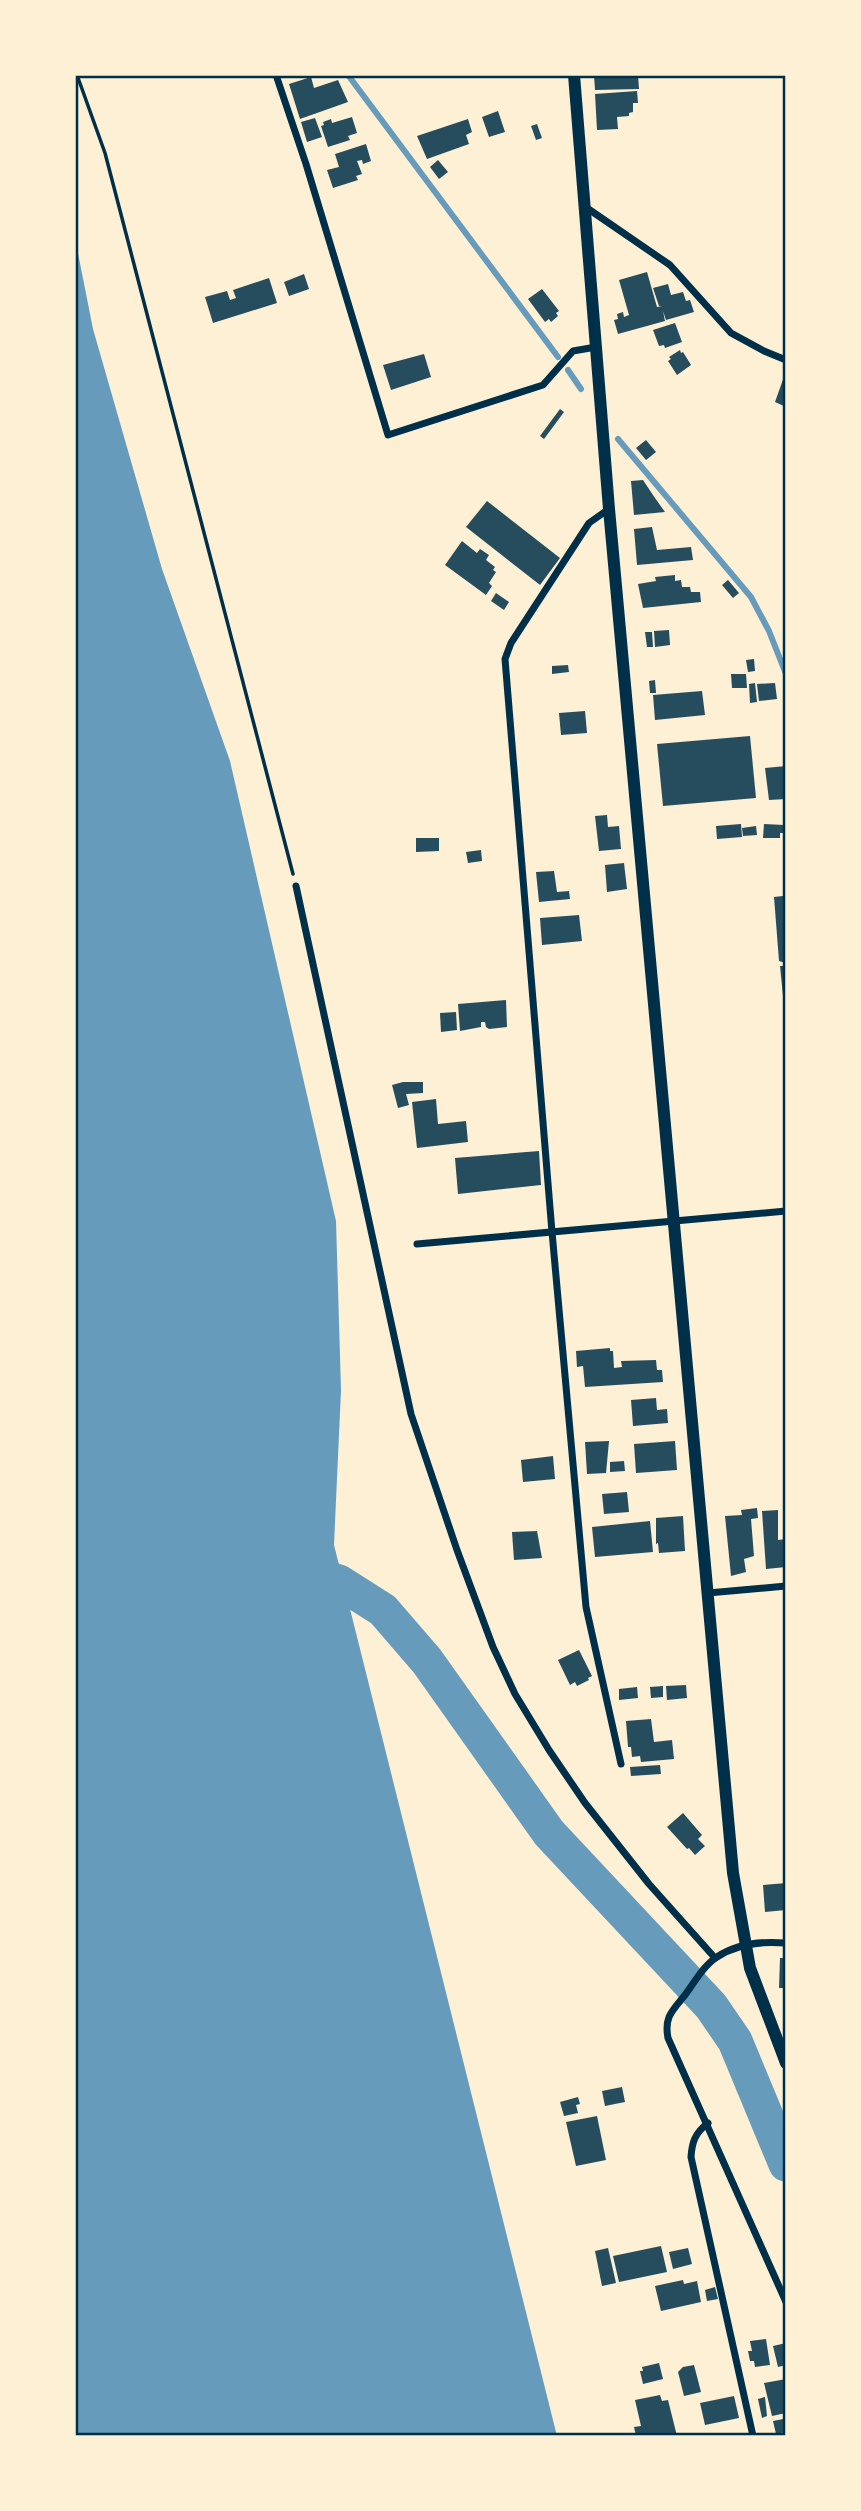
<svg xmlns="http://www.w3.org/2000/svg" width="861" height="2511" viewBox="0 0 861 2511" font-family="'Roboto Serif',serif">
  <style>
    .water { fill: #669bbc }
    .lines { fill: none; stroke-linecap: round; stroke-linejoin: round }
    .stream { stroke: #669bbc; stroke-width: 6 }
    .river { stroke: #669bbc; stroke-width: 35 }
    .building { fill: #264d5e }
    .path { stroke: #003049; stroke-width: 3.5 }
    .minor { stroke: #003049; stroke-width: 7 }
    .secondary { stroke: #003049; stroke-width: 12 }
    .neatline { fill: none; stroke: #003049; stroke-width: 2.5 }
  </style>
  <rect width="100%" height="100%" fill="#fdf0d5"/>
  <path class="water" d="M75,238L93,329L162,569L230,761L336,1221L341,1390L334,1545L557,2436H75Z"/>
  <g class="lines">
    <g class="stream">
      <path d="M348,75L558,357"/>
      <path d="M568,370L581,389"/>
      <path d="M618,439L751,597L769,631L786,674"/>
    </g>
    <path class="river" d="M312,1573L339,1582L383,1610L427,1661L549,1833L711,2006L735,2041L786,2164"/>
  </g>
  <g class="building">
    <path d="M594,75H638L639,89L595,90Z"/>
    <path d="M311,77L314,88L338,80L348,102L300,119L289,84Z"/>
    <path d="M637,91L638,103H633V112L629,113V116L617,117L618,129L597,130L595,94Z"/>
    <path d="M498,111L505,132L489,137L482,117Z"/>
    <path d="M352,117L357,133L348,136L350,140L328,147L321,126L324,125L323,122L331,119L332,123Z"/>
    <path d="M315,118L322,137L307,142L301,122Z"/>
    <path d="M468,119L472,132L466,135L469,144L427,159L417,136Z"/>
    <path d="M537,124L542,138L536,140L531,126Z"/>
    <path d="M366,144L371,161L363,164L362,160L357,161L362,174L356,176L358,180L333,188L327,170L339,167L335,154Z"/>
    <path d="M438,160L448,172L439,179L430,167Z"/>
    <path d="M647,272L657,307L662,306H659L653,288L668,284L671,295L683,292L686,301L690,300L694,312L666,320L663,311L665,321L618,334L614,320L618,319L617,314L623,312L624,317L629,315L619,280Z"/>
    <path d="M304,274L309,289L289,296L284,282Z"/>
    <path d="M269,278L277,303L213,323L205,297L227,291L230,300L236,298L233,290Z"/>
    <path d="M542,289L559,311L556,313L558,316L551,322L549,319L545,322L528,299Z"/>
    <path d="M675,323L682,342L665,348L664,345L659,346L653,330Z"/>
    <path d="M680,350L681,353L683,352L691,365L677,375L668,361L671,359L669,357Z"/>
    <path d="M424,354L431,377L391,390L383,365Z"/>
    <path d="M786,371V407L775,402Z"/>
    <path d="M560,409L564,412L544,439L540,436Z"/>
    <path d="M646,440L656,452L646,460L636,448Z"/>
    <path d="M643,480L655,498L665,512L634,515L631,481Z"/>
    <path d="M487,501L560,558L540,585L466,527Z"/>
    <path d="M652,527L657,550L691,547L693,560L637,565L634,529Z"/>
    <path d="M462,541L477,553L480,549L489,555L486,560L495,567L493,570L496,572L489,583L492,586L486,595L445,565Z"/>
    <path d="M675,575V581L681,580L682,587H690L691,592H700L701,602L643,608L638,584L656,581L655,577Z"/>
    <path d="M728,580L739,593L733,598L722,585Z"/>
    <path d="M496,593L509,602L504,610L491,601Z"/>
    <path d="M669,630L670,645L655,647L654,631Z"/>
    <path d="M645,632H652L653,647H647Z"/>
    <path d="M754,659L755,671L748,672L746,660Z"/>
    <path d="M568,665L569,672L552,674V666Z"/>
    <path d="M731,674H746L747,688H732Z"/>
    <path d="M655,680L656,693H650L649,681Z"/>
    <path d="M755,683L757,702L750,703L749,684Z"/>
    <path d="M775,683L777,699L759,701L757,684Z"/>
    <path d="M702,691L705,715L655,720L653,695Z"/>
    <path d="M585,711L587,733L561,735L559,713Z"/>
    <path d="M750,736L756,798L663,806L657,744Z"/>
    <path d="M786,766V799L769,800L765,768Z"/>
    <path d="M607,815L608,827L619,826L621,849L599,851L595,816Z"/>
    <path d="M741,824L742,837L717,839L716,826Z"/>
    <path d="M764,824L784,825V833H780V838H763Z"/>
    <path d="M756,826L757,835L743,836L742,828Z"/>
    <path d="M416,838H439V851L416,852Z"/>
    <path d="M481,850L482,861L468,863L466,852Z"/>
    <path d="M624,863L627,889L607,892L605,865Z"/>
    <path d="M554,871L557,892L569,891L570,899L539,902L536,872Z"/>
    <path d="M783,896L786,898V962H782L779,961L774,897Z"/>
    <path d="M579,915L582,941L542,945L540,918Z"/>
    <path d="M780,966H786V1006H784Z"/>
    <path d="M506,1000L507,1027L489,1029L486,1027L485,1022H481V1027L460,1031L458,1004Z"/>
    <path d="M456,1012L457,1030L441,1032L440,1013Z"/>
    <path d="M403,1082H423V1093L406,1094L409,1105L398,1108L392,1085Z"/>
    <path d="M436,1099L438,1124L466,1121L468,1142L417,1148L412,1102Z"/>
    <path d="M539,1151L541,1185L458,1194L455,1158Z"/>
    <path d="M610,1348V1351H613L614,1368L622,1367L621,1361L656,1360L657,1370H662L663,1382L585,1387L583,1366L577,1367L576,1351Z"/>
    <path d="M656,1398L657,1410L667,1409L668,1423L633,1426L631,1400Z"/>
    <path d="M609,1441L606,1473L587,1474L585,1442Z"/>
    <path d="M675,1441L677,1470L636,1473L634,1444Z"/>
    <path d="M553,1456L555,1479L523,1482L521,1460Z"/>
    <path d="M624,1461L625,1471L610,1472V1462Z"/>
    <path d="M627,1492L629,1512L604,1514L602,1494Z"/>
    <path d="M757,1508L758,1518L751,1519L754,1556L744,1559L746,1572L731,1576L725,1516L742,1515L741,1510Z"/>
    <path d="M778,1510V1540L786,1539V1567L766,1569L762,1511Z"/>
    <path d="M683,1516L685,1551L659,1553L658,1543L656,1544V1518Z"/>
    <path d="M650,1521L653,1552L595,1557L592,1527Z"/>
    <path d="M537,1531L542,1558L514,1560L512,1532Z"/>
    <path d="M579,1650L592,1676L588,1678L589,1680L577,1686L575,1682L570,1685L558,1660Z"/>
    <path d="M686,1685L687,1698L667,1700L666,1686Z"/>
    <path d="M663,1686V1697L651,1698L650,1687Z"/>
    <path d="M637,1687L638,1698L619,1700V1689Z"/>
    <path d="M651,1719L654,1742L672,1740L674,1759L641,1762L640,1756L632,1757L631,1747H628L626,1721Z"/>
    <path d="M660,1765L661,1774L631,1776L630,1767Z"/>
    <path d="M683,1813L702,1835L698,1839L705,1846L695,1855L689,1848L687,1849L667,1827Z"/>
    <path d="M786,1883V1910L765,1912L763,1885Z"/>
    <path d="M780,1958H786V1988H779Z"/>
    <path d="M622,2087L625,2102L605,2106L602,2091Z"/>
    <path d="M578,2097L580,2104L576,2105L578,2113L564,2116L560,2102Z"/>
    <path d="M597,2116L606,2160L576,2166L566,2122Z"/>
    <path d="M661,2246L667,2272L619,2282L613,2256Z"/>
    <path d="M608,2248L616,2283L602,2286L595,2251Z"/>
    <path d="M688,2248L692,2264L673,2269L669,2252Z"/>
    <path d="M683,2280L684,2284L697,2281L701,2302L661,2311L655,2286Z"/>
    <path d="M715,2287L718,2299L707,2301L705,2290Z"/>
    <path d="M766,2339L770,2365L755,2367L754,2361H750L748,2351H752L750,2341Z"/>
    <path d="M786,2343V2365L778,2367L773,2346Z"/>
    <path d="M659,2363L663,2379L643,2384L640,2371H643L642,2367Z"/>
    <path d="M694,2365L701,2392L684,2396L678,2372L683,2367Z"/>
    <path d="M786,2379V2413L772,2416L764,2383Z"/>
    <path d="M660,2395L662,2401L668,2400L677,2436H636L634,2427L641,2426L635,2400Z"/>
    <path d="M734,2396L739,2418L705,2425L700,2403Z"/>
    <path d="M765,2397L767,2416L762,2418L758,2399Z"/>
    <path d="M783,2419L786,2432L776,2434L773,2421Z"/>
  </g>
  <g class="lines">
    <path class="path" d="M77,75L105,153L293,874"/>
    <g class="minor">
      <path d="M276,75L306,164L388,435L543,385L573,351L596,347"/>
      <path d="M584,206L670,265L731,333L764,351L786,360"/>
      <path d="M609,509L589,523L511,643L505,659L552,1232L586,1607L621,1764"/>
      <path d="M296,886L411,1414L457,1550L493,1647L515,1694L549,1750L585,1803L649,1884L715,1958"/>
      <path d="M417,1244L786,1211"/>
      <path d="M708,1593L786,1586"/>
      <path d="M786,1943C762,1941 738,1943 717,1957C704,1965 694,1983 685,1995C672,2011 664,2017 668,2038L786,2302"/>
      <path d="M708,2123C695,2133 692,2142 691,2157L753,2436"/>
    </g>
    <path class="secondary" d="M574,75L609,509L733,1873L750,1968L786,2063"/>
  </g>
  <rect width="861" height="2511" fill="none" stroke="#fdf0d5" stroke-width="154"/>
  <rect x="77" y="77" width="707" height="2357" class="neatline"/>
</svg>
